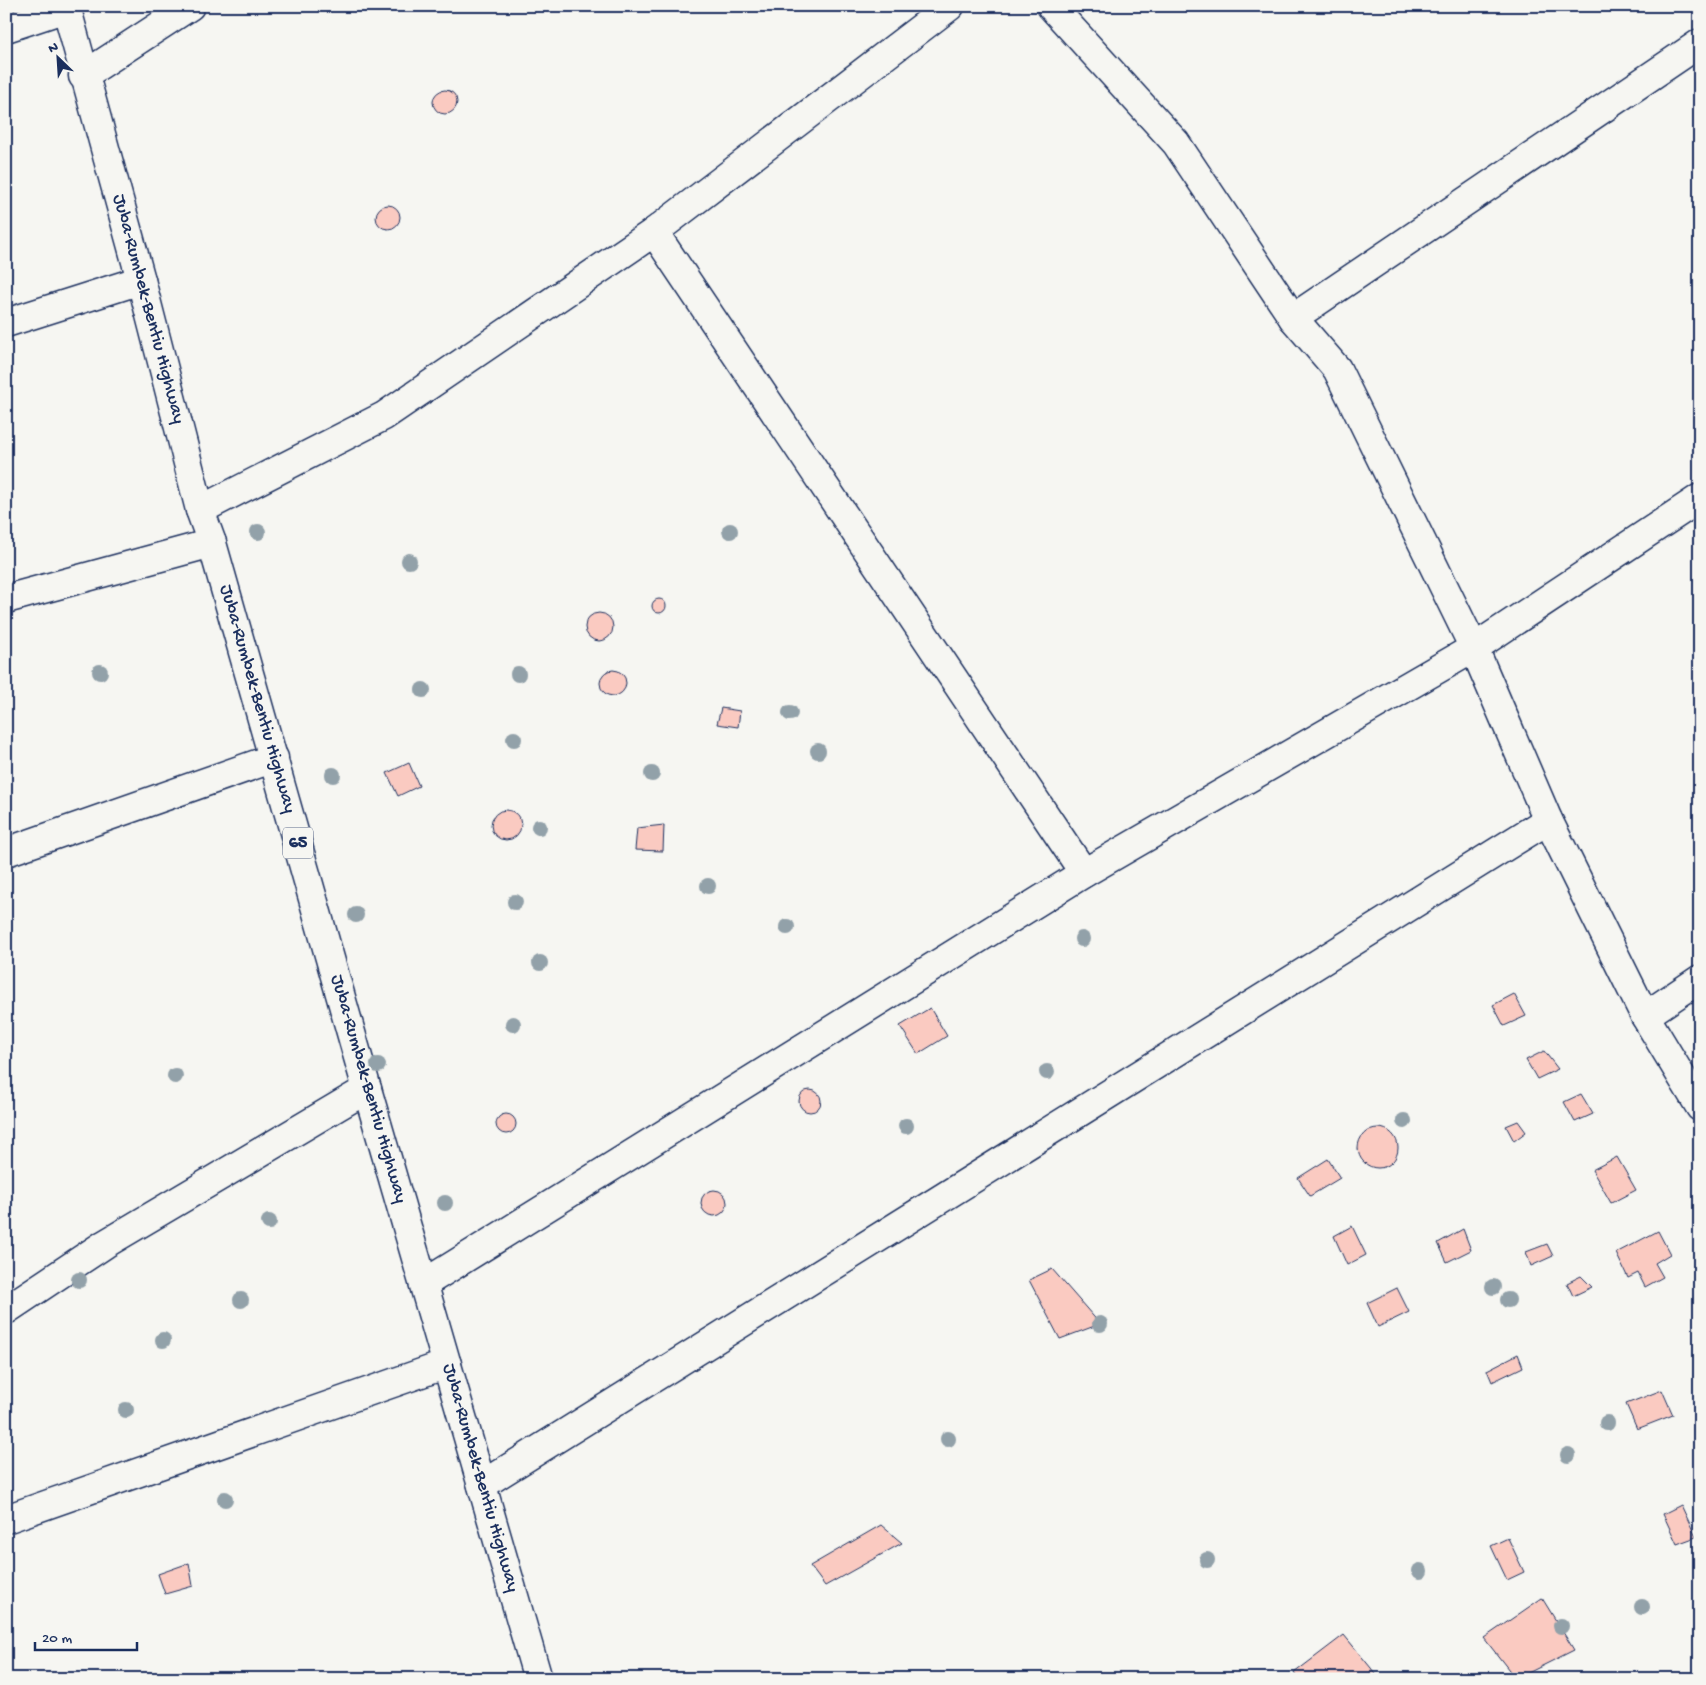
<svg xmlns="http://www.w3.org/2000/svg" width="1706" height="1685" viewBox="0 0 1706 1685" font-family="'Gochi Hand',sans-serif">
  <style>
    .building { fill: #facac1; stroke: #1b2f5e }
    .lines { fill: none; stroke-linecap: round; stroke-linejoin: round }
    .minor-casing { stroke: #1b2f5e; stroke-width: 31 }
    .major-casing { stroke: #1b2f5e; stroke-width: 31 }
    .minor { stroke: #f6f6f2; stroke-width: 28 }
    .major { stroke: #f6f6f2; stroke-width: 28 }
    .tree { fill: #92a1a9 }
    .labels { text-anchor: middle; dominant-baseline: central; stroke-width: 4; stroke-linejoin: round; paint-order: stroke }
    .shield { fill: #f6f6f2; stroke: #5d6b8a; stroke-width: 1 }
    .shield-label { font-size: 18px; font-weight: bold; fill: #1b2f5e }
    .street-label { font-size: 19px; fill: #1b2f5e; stroke: #f6f6f2 }
  </style>
  <rect width="100%" height="100%" fill="#f6f6f2"/>
  <filter id="ink" filterUnits="userSpaceOnUse"><feTurbulence type="fractalNoise" baseFrequency=".02" numOctaves="2"/><feDisplacementMap in="SourceGraphic" scale="10" xChannelSelector="R" yChannelSelector="G"/><feConvolveMatrix kernelMatrix="1 2 1 2 8 2 1 2 1" color-interpolation-filters="sRGB"/></filter>
  <g filter="url(#ink)">
    <g class="building">
      <circle cx="445" cy="102" r="12"/>
      <circle cx="388" cy="217" r="12"/>
      <circle cx="659" cy="606" r="7"/>
      <circle cx="599" cy="627" r="14"/>
      <circle cx="613" cy="683" r="13"/>
      <path d="M721,708L740,711L738,727L717,724Z"/>
      <path d="M409,763L419,786L398,796L387,773Z"/>
      <circle cx="506" cy="825" r="15"/>
      <path d="M664,825L663,851L635,850L637,828Z"/>
      <path d="M1514,994L1526,1016L1504,1026L1493,1005Z"/>
      <path d="M930,1008L947,1036L918,1054L900,1026Z"/>
      <path d="M1544,1051L1558,1069L1537,1079L1526,1060Z"/>
      <circle cx="810" cy="1101" r="11"/>
      <path d="M1581,1094L1593,1114L1575,1122L1564,1102Z"/>
      <circle cx="506" cy="1124" r="10"/>
      <path d="M1518,1121L1526,1132L1514,1141L1506,1126Z"/>
      <circle cx="1378" cy="1148" r="20"/>
      <path d="M1617,1157L1636,1190L1611,1203L1592,1170Z"/>
      <path d="M1328,1159L1340,1178L1310,1196L1298,1178Z"/>
      <circle cx="714" cy="1203" r="13"/>
      <path d="M1352,1226L1366,1255L1347,1265L1334,1236Z"/>
      <path d="M1463,1229L1471,1250L1447,1262L1438,1243Z"/>
      <path d="M1658,1231L1670,1254L1655,1263L1663,1277L1645,1287L1638,1273L1628,1278L1616,1253Z"/>
      <path d="M1547,1244L1553,1256L1531,1266L1526,1252Z"/>
      <path d="M1052,1269L1100,1324L1060,1339L1029,1280Z"/>
      <path d="M1581,1276L1592,1287L1573,1296L1567,1283Z"/>
      <path d="M1397,1288L1409,1312L1378,1327L1367,1303Z"/>
      <path d="M1518,1354L1523,1367L1492,1382L1487,1370Z"/>
      <path d="M1662,1390L1673,1415L1637,1429L1626,1404Z"/>
      <path d="M1681,1505L1696,1537L1677,1544L1663,1514Z"/>
      <path d="M881,1525L902,1543L825,1586L810,1566Z"/>
      <path d="M1508,1538L1524,1572L1507,1580L1491,1546Z"/>
      <path d="M189,1563L193,1586L165,1594L158,1574Z"/>
      <path d="M1542,1598L1574,1650L1516,1679L1484,1638Z"/>
      <path d="M1344,1635L1380,1679H1298L1294,1673Z"/>
    </g>
    <g class="lines">
      <defs>
        <g id="minor">
          <path d="M1051,6L1176,143L1293,318L1337,369L1474,648L1548,820L1645,1016L1700,1107"/>
          <path d="M6,28L66,8"/>
          <path d="M83,76L190,6"/>
          <path d="M654,232L1084,873"/>
          <path d="M1293,318L1700,43"/>
          <path d="M6,323L141,280"/>
          <path d="M200,510L384,416L654,232L950,6"/>
          <path d="M6,599L212,543"/>
          <path d="M6,852L274,758"/>
          <path d="M1645,1016L1700,979"/>
          <path d="M425,1283L1084,873L1474,648L1700,498"/>
          <path d="M6,1310L105,1244L367,1089"/>
          <path d="M482,1485L1548,820"/>
          <path d="M6,1519L447,1364"/>
        </g>
        <path id="major" d="M66,6L141,280L200,510L212,543L367,1089L538,1679"/>
      </defs>
      <use href="#minor" class="minor-casing"/>
      <use href="#major" class="major-casing"/>
      <use href="#minor" class="minor"/>
      <use href="#major" class="major"/>
    </g>
    <g class="tree">
      <circle cx="730" cy="531" r="8"/>
      <circle cx="258" cy="532" r="8"/>
      <circle cx="409" cy="561" r="8"/>
      <circle cx="100" cy="672" r="8"/>
      <circle cx="518" cy="674" r="8"/>
      <circle cx="423" cy="690" r="8"/>
      <circle cx="790" cy="713" r="8"/>
      <circle cx="514" cy="739" r="8"/>
      <circle cx="818" cy="751" r="8"/>
      <circle cx="652" cy="774" r="8"/>
      <circle cx="333" cy="775" r="8"/>
      <circle cx="539" cy="827" r="8"/>
      <circle cx="708" cy="886" r="8"/>
      <circle cx="515" cy="902" r="8"/>
      <circle cx="356" cy="915" r="8"/>
      <circle cx="787" cy="927" r="8"/>
      <circle cx="1082" cy="939" r="8"/>
      <circle cx="540" cy="963" r="8"/>
      <circle cx="513" cy="1024" r="8"/>
      <circle cx="378" cy="1065" r="8"/>
      <circle cx="1047" cy="1072" r="8"/>
      <circle cx="175" cy="1076" r="8"/>
      <circle cx="1404" cy="1121" r="8"/>
      <circle cx="906" cy="1126" r="8"/>
      <circle cx="445" cy="1203" r="8"/>
      <circle cx="269" cy="1222" r="8"/>
      <circle cx="79" cy="1280" r="8"/>
      <circle cx="1493" cy="1287" r="8"/>
      <circle cx="241" cy="1300" r="8"/>
      <circle cx="1508" cy="1300" r="8"/>
      <circle cx="1100" cy="1324" r="8"/>
      <circle cx="163" cy="1340" r="8"/>
      <circle cx="126" cy="1410" r="8"/>
      <circle cx="1607" cy="1423" r="8"/>
      <circle cx="948" cy="1439" r="8"/>
      <circle cx="1568" cy="1455" r="8"/>
      <circle cx="225" cy="1499" r="8"/>
      <circle cx="1207" cy="1560" r="8"/>
      <circle cx="1420" cy="1571" r="8"/>
      <circle cx="1642" cy="1607" r="8"/>
      <circle cx="1561" cy="1626" r="8"/>
    </g>
  </g>
  <g class="labels">
    <rect class="shield" x="283" y="827.5" width="30" height="31" rx="4"/>
    <g class="shield-label">
      <text x="298" y="843">65</text>
    </g>
    <g class="street-label">
      <text transform="translate(148 309) rotate(75)">Juba-Rumbek-Bentiu Highway</text>
      <text transform="translate(257 699) rotate(74)">Juba-Rumbek-Bentiu Highway</text>
      <text transform="translate(368 1089) rotate(74)">Juba-Rumbek-Bentiu Highway</text>
      <text transform="translate(480 1478) rotate(74)">Juba-Rumbek-Bentiu Highway</text>
    </g>
  </g>
  <rect width="1706" height="1685" fill="none" stroke="#f6f6f2" stroke-width="25"/>
  <rect x="12" y="12" width="1681" height="1660" fill="none" stroke="#1b2f5e" stroke-width="2" filter="url(#ink)"/>
  <g transform="translate(58 58) rotate(335)" stroke="#f6f6f2" stroke-width="4" paint-order="stroke">
  <path d="M0-4L9 19L0 12L-9 19Z" fill="#1b2f5e"/>
  <text y="-8" font-size="14" font-weight="bold" text-anchor="middle" fill="#1b2f5e">N</text>
  </g>
  <path d="M35 1642v8h102v-8" fill="none" stroke="#1b2f5e" stroke-width="2.5"/>
  <text x="42" y="1642" font-size="15" fill="#1b2f5e" stroke="#f6f6f2" stroke-width="4" paint-order="stroke">20 m</text>
</svg>
